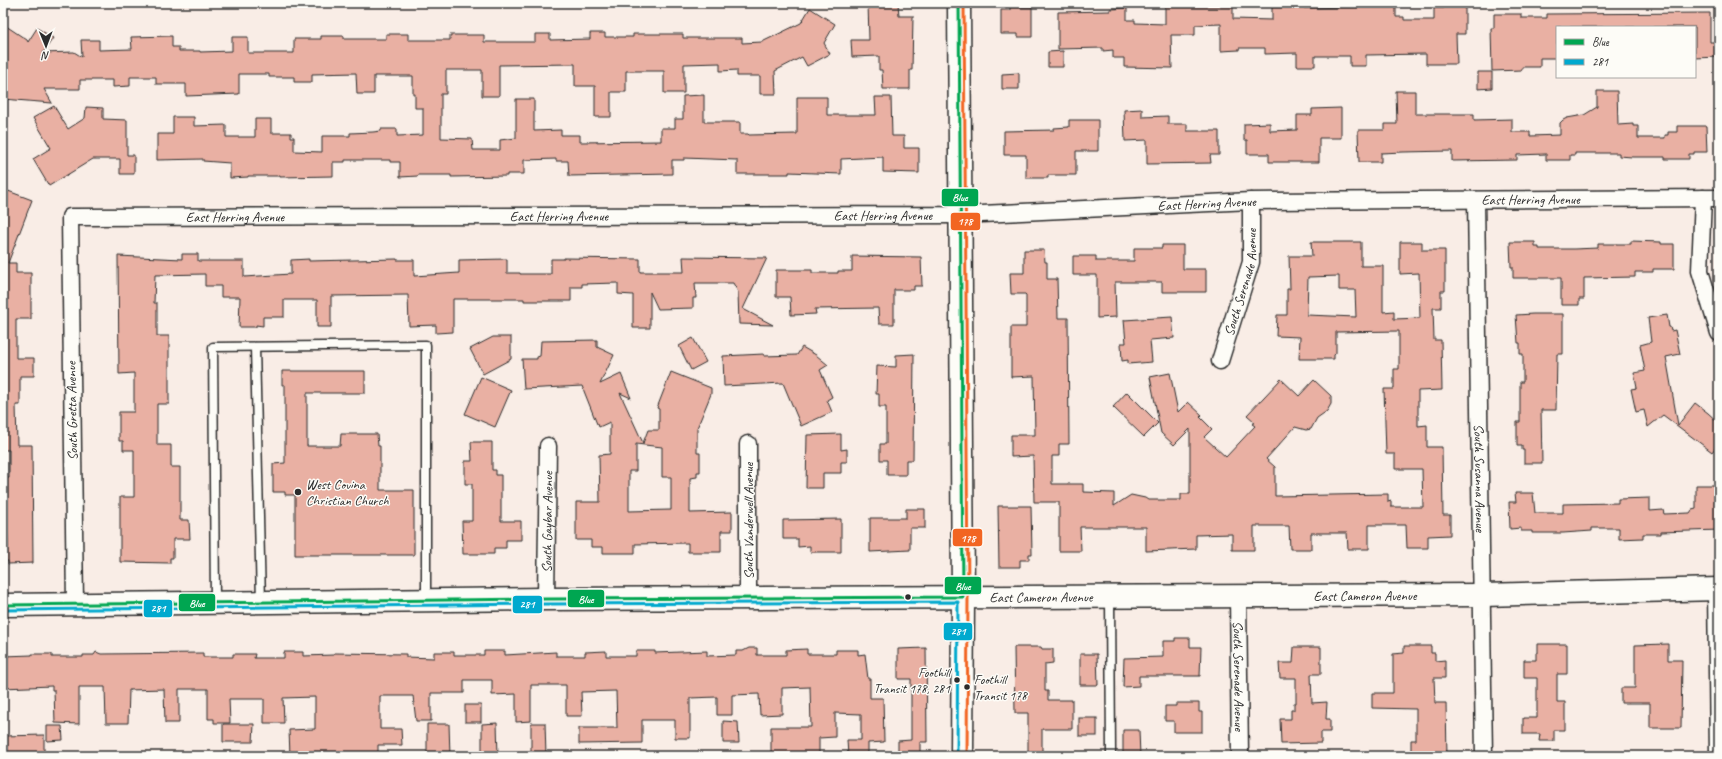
<svg xmlns="http://www.w3.org/2000/svg" width="1722" height="759" viewBox="0 0 1722 759" font-family="Caveat,sans-serif">
  <style>
    .building { fill: #e9b0a3; stroke: #2b2b2b; fill-rule: evenodd }
    .lines { fill: none; stroke-linecap: round; stroke-linejoin: round }
    .service-casing { stroke: #2b2b2b; stroke-width: 11 }
    .minor-casing { stroke: #2b2b2b; stroke-width: 19 }
    .secondary-casing { stroke: #2b2b2b; stroke-width: 25 }
    .service { stroke: #fdfcf7; stroke-width: 8 }
    .minor { stroke: #fdfcf7; stroke-width: 16 }
    .secondary { stroke: #fdfcf7; stroke-width: 22 }
    .bus-1-casing { stroke: #fdfcf7; stroke-width: 6 }
    .bus-2-casing { stroke: #fdfcf7; stroke-width: 6 }
    .bus-3-casing { stroke: #fdfcf7; stroke-width: 6 }
    .bus-1 { stroke: #00a651; stroke-width: 3 }
    .bus-2 { stroke: #00a9ce; stroke-width: 3 }
    .bus-3 { stroke: #f26522; stroke-width: 3 }
    .poi-dot { fill: #2b2b2b; stroke: #fdfcf7; stroke-width: 1.5 }
    .labels { text-anchor: middle; dominant-baseline: central; stroke-width: 3; stroke-linejoin: round; paint-order: stroke }
    .bus-label { font-size: 13px; fill: #2b2b2b; stroke: #fdfcf7; text-anchor: end }
    .street-label { font-size: 14px; fill: #2b2b2b; stroke: #fdfcf7 }
    .poi-label { font-size: 14px; fill: #2b2b2b; stroke: #fdfcf7; text-anchor: start }
    .line-badge { stroke: #fdfcf7; stroke-width: 1.5 }
    .badge-label { font-size: 11px; text-anchor: middle; font-weight: bold; fill: #fff }
  </style>
  <rect width="100%" height="100%" fill="#f9ede6"/>
  <filter id="ink" filterUnits="userSpaceOnUse"><feTurbulence type="fractalNoise" baseFrequency=".025" numOctaves="2"/><feDisplacementMap in="SourceGraphic" scale="8" xChannelSelector="R" yChannelSelector="G"/><feConvolveMatrix kernelMatrix="1 2 1 2 8 2 1 2 1" color-interpolation-filters="sRGB"/></filter>
  <g filter="url(#ink)">
    <g class="building">
      <path d="M868,3H898L899,16H913L912,70H910V89H883L882,70H879V56L852,57L851,40H869Z"/>
      <path d="M1444,5H1465V34H1456L1457,64H1426V54L1366,55V66H1350V56H1315V66H1297V53L1265,54V48H1239V50L1221,51V24L1195,25V35H1171L1172,68L1124,67V58H1113V50L1103,51V48L1058,49V12L1110,11V9L1127,8V20H1135V23L1165,24V6H1233V19L1272,20V7H1304V8L1396,6V17H1404V20H1434V8H1444Z"/>
      <path d="M1010,7H1032V37H1018V34H1001V10H1010Z"/>
      <path d="M810,8L835,24L824,43L830,54L807,66L802,57L775,71L776,94H760V76H737V70L720,71V63L684,64V93H664V71H626V92H611V117H595V86H575V64L499,65V96H482V70H446V94H441V138L472,139L473,150H500V140L516,138V99H534V131L561,130V135H580V142L661,141V128H675V119H683V96L704,95V122H740V134H748L749,135L797,134V97H827V115H876L875,97H891L892,136H904V148H919V173L883,172V157L841,159V174L789,172V174H737V160L684,158V160H672V174L569,176L568,161H556V159L524,160V174H507V176L451,177V175H418V176L400,177V162H390V160H345V162H333V176L280,177V176H248V177L230,178V163L203,161V159L157,160V134H173V117H194V126L226,125V137H255V119H271V133H291V137H294V151L322,152V136H350V133L373,132L381,131V129H397V136L423,135V108H415V94H413V76H374V94H357L356,73L312,74V82H294V77H269V74H239V94L186,96V84H156V77H130V86L113,87V80H80V89H44L52,103L3,99V88L7,77L3,75V24L27,40L28,42L37,28L53,38L43,53L74,52L82,57L81,40H99V50L132,49L131,37L172,36V47H179V51H200V52L232,51V37H248V53H294V39H321V36H344V39H386V34H408V40H450V35H484V42H535V34H550V40L590,39V33H605V37H633V34H683V38H742V43L762,42L801,23Z"/>
      <path d="M1710,13V42H1719V57L1695,58V27H1557V58H1540V67H1522V70L1492,71L1491,28H1494V14H1521V18H1547V14Z"/>
      <path d="M1063,51V67H1048V52Z"/>
      <path d="M1478,72H1492V88L1478,89Z"/>
      <path d="M1019,73V89H1002V74Z"/>
      <path d="M1396,91H1415V114H1474V120L1512,119V132H1530V136L1560,135V123L1563,120L1567,118L1584,115L1597,107V91H1617L1618,125L1633,124V126H1638V138H1665V135H1668V132H1677V126H1706L1707,152H1694V154H1689V159H1665V157H1632L1619,156V153H1575V155H1570V160H1546V154L1517,155V160L1452,161V151L1403,152L1381,153V162H1359L1358,130H1385V124H1397Z"/>
      <path d="M54,106L68,129L85,118L86,107L103,108V119L127,120V155H134V174H120V159H93L49,186L33,159L51,148L33,118Z"/>
      <path d="M1341,108V138H1319V162H1269V154H1247V140H1244V124L1270,123V131L1297,130V115H1312V109Z"/>
      <path d="M1142,109V117L1168,116V124H1187V131H1219V155H1210L1211,163L1147,164V140L1125,141L1124,110Z"/>
      <path d="M1069,120H1098V151H1076V175H1048V178H1026V155H1004V131L1054,130V128L1069,127Z"/>
      <path d="M3,189L32,200L8,263H16V273H31V319H16V358H34V376H20V405H16L17,445H32L33,563L8,564V561H3V548H8L7,515H3V478H9V450H3Z"/>
      <path d="M1631,241L1661,242V244H1674V269H1653V272H1635V277L1584,278V299H1579V305H1561V278H1513V267H1511L1510,242H1535V247H1539V249H1574L1598,248V244H1631Z"/>
      <path d="M1311,242H1361V266H1383V312L1394,311V319L1420,318L1419,273L1400,274V242H1422V250H1445V291H1441V308H1433L1434,340H1441L1442,390L1418,391V426L1427,425V447H1442L1443,515H1450V535L1428,536V548H1407L1406,525H1369V549H1348L1347,533H1311V549H1290L1289,526H1254V550H1232V534L1196,535V549L1146,551V527H1080L1081,551H1059V502H1034L1033,456L1011,457V435H1035L1034,376L1011,377V327H1026V295L1025,294H1011L1010,273H1024V250H1044L1045,262H1047V279H1057L1058,318H1068L1069,444H1059V456H1052V484H1083V492L1114,493V506L1131,495L1145,498L1148,500H1181V494H1190V429L1174,445L1161,433L1150,377L1170,373L1178,412L1188,402L1202,415L1200,417L1212,429L1204,437L1226,457L1255,426L1252,424L1255,422L1247,415L1281,379L1299,396L1314,380L1331,396V404L1327,411L1317,418L1311,429L1306,430L1295,427L1266,459L1275,467V496L1388,494V502L1391,501V507H1423L1422,469H1395V454H1386L1384,389H1394V369H1399V331L1336,332V353L1334,355V359H1299L1300,337L1276,336L1277,315H1287V289H1290L1289,256H1312ZM1339,276V290H1355L1356,317L1307,315L1308,277Z"/>
      <path d="M1162,245H1183V269H1206V292H1162V282H1115L1116,317L1097,318V275H1073V256H1096V261H1134V248H1162Z"/>
      <path d="M182,254H198V261H244V277L291,274V260L309,259V261L397,259V260H414V276L459,273V260L507,259V273H520V274H551V259H564V258L640,259V272H684L683,257L767,258L743,309L773,325L739,324L738,292L733,283H695L696,298H693V308L658,309L650,292V328H633V295L618,294V283L582,284V287H571V301H524V299H453V332L436,333V325L409,326L408,295L331,296V327H317V300H284V317H263V326L256,325V327H239L240,297H221V286H205V274L155,275L154,303H157V336H169V404H157V445H171V467H180V520H189L190,539H173V558H170V563L120,562V497H134V450H123V441H119V412H134V373L119,374L118,256L182,259Z"/>
      <path d="M852,256L921,257L922,286H914V290H894V324H879L878,308L815,309L816,314L791,315L790,297H776V270H812V273H838V271H852Z"/>
      <path d="M1533,314H1563V354H1557L1556,410H1541L1542,463H1524V450H1522V446H1517V422H1520V382H1523V354H1520V343H1518L1516,315Z"/>
      <path d="M1667,315L1669,327H1670L1671,331L1675,330L1680,354L1666,357L1678,425L1695,403L1708,413L1719,423V443L1712,452L1663,415L1648,427L1644,410L1636,412L1631,389L1637,388L1634,373L1645,371L1640,345L1651,342L1648,318Z"/>
      <path d="M1172,317L1174,338L1150,340L1152,362L1128,364V360L1122,361L1121,343H1126L1124,320Z"/>
      <path d="M493,337H511V359L483,374L470,349Z"/>
      <path d="M693,338L706,362L691,370L679,346Z"/>
      <path d="M597,340V347L614,355L600,384L621,374L631,398L620,393L643,443L648,430H659V409L657,408L671,372L711,388V394L697,428V453H700V472H697V477L690,478V513L732,512V531H721V552H688V543L635,544V553H603V547H591V540H576V502H600L599,455L610,454V422L599,427L598,424H597L582,386L524,389L522,359H537V357L540,356L541,341ZM636,444L662,447V477H671V510L629,511V471H636Z"/>
      <path d="M802,347L816,355L828,365L820,370L832,397L827,400L832,412L801,426L783,383L724,386L723,356L764,354V356L797,355Z"/>
      <path d="M914,354L913,460H906V475H887V460H880V444H886V407H879V394H876L877,366L896,367V355Z"/>
      <path d="M282,371H365V393H307V446H340L341,434H377L378,446H380V490H414V555H295V495H285V492H273V464L285,463V385H282Z"/>
      <path d="M481,377L511,390L495,427L465,414Z"/>
      <path d="M1127,392L1158,423L1144,437L1113,407Z"/>
      <path d="M841,434V450L847,449V462H841V473H823V488H806L807,435Z"/>
      <path d="M471,442H492V470H496V475H501V521H521V540H506V548H494V554H463L462,521H472V484H465V461H472Z"/>
      <path d="M1696,485H1716L1717,501L1719,500V530L1661,532V534H1643V538L1619,539V528H1592V531L1563,533H1532V531H1521V528L1510,529L1509,502H1516L1515,493H1533L1535,513H1563V504L1618,503V499L1650,498V511L1663,510L1664,514L1690,513L1692,510L1696,509Z"/>
      <path d="M998,506H1031L1032,554H1029V560H1020V567H999Z"/>
      <path d="M906,509H925V528H910V550L870,552V518H906Z"/>
      <path d="M841,519V552H810V546L798,547V539H783V520Z"/>
      <path d="M1175,638H1190V647H1201L1200,676H1139V686L1123,687L1124,658L1163,657V641H1175Z"/>
      <path d="M1538,644H1567V674H1557V702H1565V730H1554V741H1539L1540,734H1523V718H1537V678H1524V660H1536V653H1538Z"/>
      <path d="M1668,644V660H1682L1681,728H1650V703H1621V688H1635V645Z"/>
      <path d="M1404,646H1431V653H1435V661L1445,660V678H1434L1435,703H1446L1447,756H1411V740H1416V709L1372,708V693H1393V654L1404,653Z"/>
      <path d="M1014,647H1041L1042,649H1053V663L1045,664V691H1048V700H1072V729H1042V756H1028V713H1015Z"/>
      <path d="M1294,647H1321V674H1311L1312,703L1327,702L1326,719H1330V732H1321V743L1281,744L1280,719H1291V710H1294V703H1296V678H1280L1279,663H1293Z"/>
      <path d="M749,648H757V655H786V650L807,649V654H836V650H858V655L865,654L868,679H870V698H883L884,742L868,743V756H848L847,740H861V714L835,713V737L819,738V756H771V727H811L810,687L782,688V714L760,715L759,694L732,695V715H717V697L690,698V738H675V720H642V743L579,744V728H617L616,691L581,692L582,716H566V685H531V721L516,722V694L492,695V680H464V693H431V721H416L413,696H380V729H401L402,745H378V756H290L289,730L315,729V697L283,698L284,723H264V699H229L230,723H214V719H208V689H179V723H165L164,689L129,690L128,723H106L105,687H79V724L55,723L54,690H52V686L3,688L4,656L32,655V654H52V657H83V655H94L96,652L101,654L203,653V657H233V654H255L254,658H284V652H303V656L334,655V653L406,654V657L434,658V652H454V655H484V651H505V655L556,652V656H585V652L606,651V656H636V651H655V653L707,651V656L736,655V651H743Z"/>
      <path d="M926,648L927,742H920V756H898V741L911,740V679H898V649Z"/>
      <path d="M1080,654H1097L1098,685H1080Z"/>
      <path d="M1176,703H1199V712H1202V732H1174V721H1165V706H1176Z"/>
      <rect x="465" y="705" width="16" height="17"/>
      <rect x="1079" y="718" width="18" height="18"/>
      <path d="M723,721L738,722L739,743H723Z"/>
      <path d="M497,723L498,756H482V724Z"/>
      <path d="M531,723H545L546,756H531Z"/>
      <path d="M223,724H254L253,742H223Z"/>
      <path d="M427,724H449L450,756H427Z"/>
      <path d="M47,726H62L63,740L47,741Z"/>
      <path d="M1123,730H1139L1140,756H1123Z"/>
      <path d="M44,735V756H3V736Z"/>
    </g>
    <g class="lines">
      <defs>
        <g id="service">
          <path d="M255,347L261,602"/>
          <path d="M1110,597L1111,756"/>
          <path d="M215,602L213,347L426,345V600"/>
        </g>
        <g id="minor">
          <path d="M1703,198L1700,271L1719,333"/>
          <path id="s1" d="M1476,200L1484,756"/>
          <path id="s2" d="M1220,361L1251,262V201"/>
          <path d="M748,444V598"/>
          <path d="M1716,589L1718,756"/>
          <path id="s3" d="M1238,596L1240,756"/>
          <path id="s4" d="M546,599L548,446"/>
          <path id="s5" d="M75,605L70,217L961,215L1251,201L1719,198"/>
        </g>
        <g id="secondary">
          <path d="M959,3L963,597L962,756"/>
          <path id="s6" d="M3,605L546,599L1483,595L1719,589"/>
        </g>
      </defs>
      <use href="#service" class="service-casing"/>
      <use href="#minor" class="minor-casing"/>
      <use href="#secondary" class="secondary-casing"/>
      <use href="#service" class="service"/>
      <use href="#minor" class="minor"/>
      <use href="#secondary" class="secondary"/>
      <defs>
        <path id="bus-1" d="M3,605L546,599L963,597L959,3"/>
        <path id="bus-2" d="M3,610L546,604L958,602L957,756"/>
        <path id="bus-3" d="M964,3L968,597L967,756"/>
      </defs>
      <use href="#bus-1" class="bus-1-casing"/>
      <use href="#bus-2" class="bus-2-casing"/>
      <use href="#bus-3" class="bus-3-casing"/>
      <use href="#bus-1" class="bus-1"/>
      <use href="#bus-2" class="bus-2"/>
      <use href="#bus-3" class="bus-3"/>
    </g>
  </g>
  <g class="poi-dot">
    <circle cx="298" cy="492" r="4"/>
    <circle cx="908" cy="597" r="3.5"/>
    <circle cx="957" cy="680" r="3.5"/>
    <circle cx="967" cy="687" r="3.5"/>
  </g>
  <g class="labels">
    <g class="bus-label">
      <text x="950" y="673">Foothill<tspan x="950" dy="16">Transit 178, 281</tspan></text>
      <text x="974" y="680" text-anchor="start">Foothill<tspan x="974" dy="16">Transit 178</tspan></text>
    </g>
    <g class="street-label">
      <text stroke="none"><textPath href="#s5" startOffset="1849">East Herring Avenue</textPath></text>
      <text stroke="none"><textPath href="#s5" startOffset="1525">East Herring Avenue</textPath></text>
      <text stroke="none"><textPath href="#s5" startOffset="1201">East Herring Avenue</textPath></text>
      <text stroke="none"><textPath href="#s5" startOffset="877">East Herring Avenue</textPath></text>
      <text stroke="none"><textPath href="#s5" startOffset="553">East Herring Avenue</textPath></text>
      <text stroke="none"><textPath href="#s2" startOffset="82">South Serenade Avenue</textPath></text>
      <text transform="translate(72 411) rotate(-91)">South Gretta Avenue</text>
      <text stroke="none"><textPath href="#s1" startOffset="278">South Susanna Avenue</textPath></text>
      <text transform="translate(748 521) rotate(-90)">South Vanderwell Avenue</text>
      <text stroke="none"><textPath href="#s4" startOffset="77">South Gaybar Avenue</textPath></text>
      <text stroke="none"><textPath href="#s6" startOffset="1362">East Cameron Avenue</textPath></text>
      <text stroke="none"><textPath href="#s6" startOffset="1038">East Cameron Avenue</textPath></text>
      <text stroke="none"><textPath href="#s3" startOffset="80">South Serenade Avenue</textPath></text>
    </g>
    <g class="poi-label">
      <text x="306" y="484">West Covina<tspan x="306" dy="16">Christian Church</tspan></text>
    </g>
  </g>
  <g class="line-badge">
    <rect x="941" y="188" width="38" height="19" rx="4" fill="#00a651"/>
    <rect x="950" y="212" width="31" height="19" rx="4" fill="#f26522"/>
    <rect x="952" y="528" width="31" height="19" rx="4" fill="#f26522"/>
    <rect x="944" y="576" width="38" height="19" rx="4" fill="#00a651"/>
    <rect x="567" y="589" width="38" height="19" rx="4" fill="#00a651"/>
    <rect x="178" y="593" width="38" height="19" rx="4" fill="#00a651"/>
    <rect x="512" y="595" width="31" height="19" rx="4" fill="#00a9ce"/>
    <rect x="143" y="599" width="30" height="19" rx="4" fill="#00a9ce"/>
    <rect x="943" y="622" width="30" height="19" rx="4" fill="#00a9ce"/>
  </g>
  <g class="badge-label">
    <text x="960" y="201">Blue</text>
    <text x="965" y="225">178</text>
    <text x="968" y="542">178</text>
    <text x="963" y="590">Blue</text>
    <text x="586" y="603">Blue</text>
    <text x="197" y="607">Blue</text>
    <text x="527" y="608">281</text>
    <text x="158" y="612">281</text>
    <text x="958" y="635">281</text>
  </g>
  <rect width="1722" height="759" fill="none" stroke="#fdfcf7" stroke-width="16"/>
  <rect x="8" y="8" width="1706" height="743" fill="none" stroke="#2b2b2b" stroke-width="1.5" filter="url(#ink)"/>
  <rect x="1556" y="26" width="140" height="52" fill="#fdfcf7" stroke="#a9a8a5"/>
  <rect x="1564" y="39" width="20" height="6" fill="#00a651" stroke="#a9a8a5"/>
  <text x="1592" y="46" font-size="12" fill="#2b2b2b">Blue</text>
  <rect x="1564" y="59" width="20" height="6" fill="#00a9ce" stroke="#a9a8a5"/>
  <text x="1592" y="66" font-size="12" fill="#2b2b2b">281</text>
  <g transform="translate(46 46) rotate(179)" stroke="#fdfcf7" stroke-width="3" paint-order="stroke">
  <path d="M0-3L7 15L0 10L-7 15Z" fill="#2b2b2b"/>
  <text y="-6" font-size="11" font-weight="bold" text-anchor="middle" fill="#2b2b2b">N</text>
  </g>
</svg>
